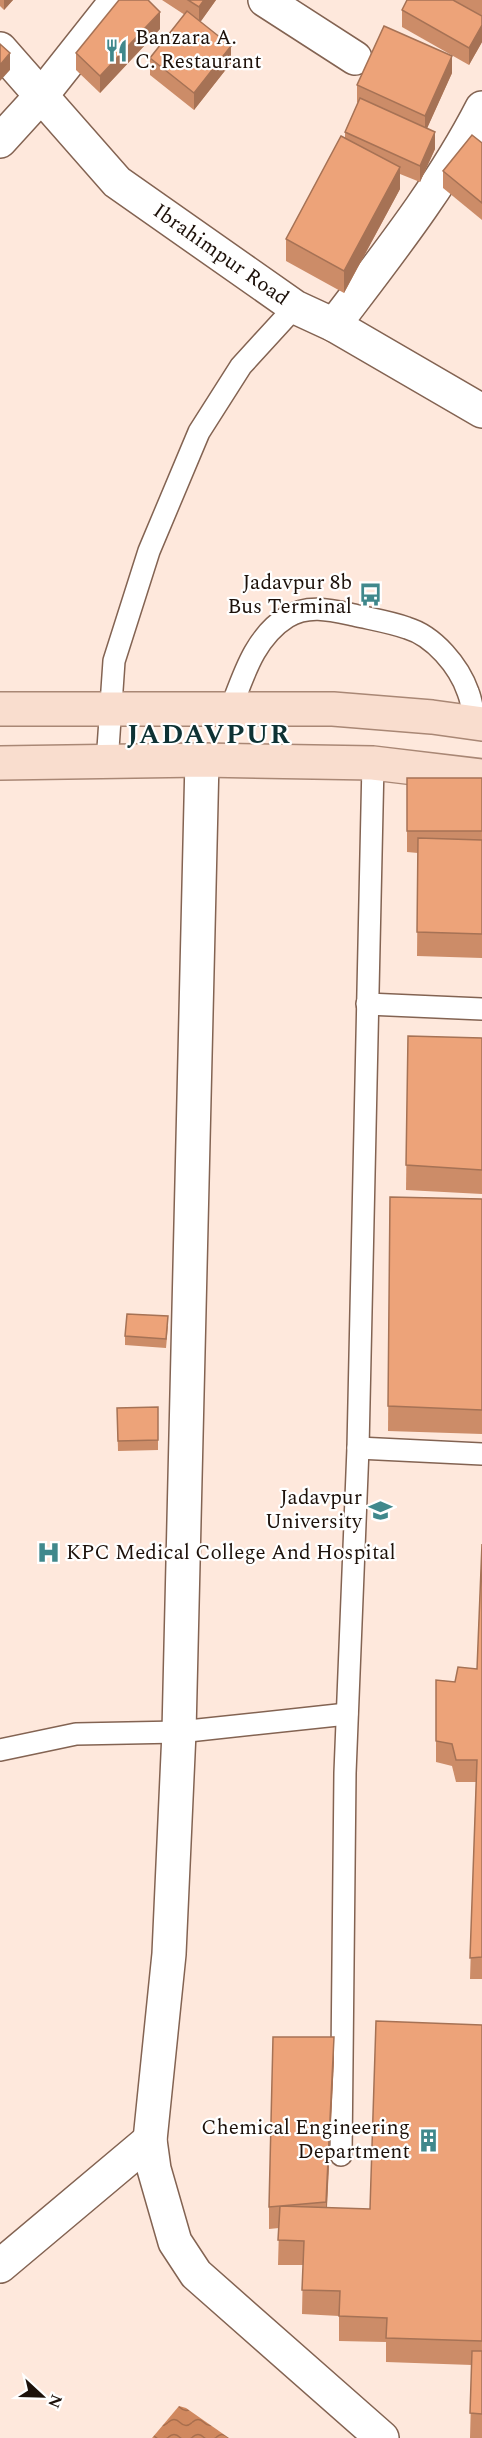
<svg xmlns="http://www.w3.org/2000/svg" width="482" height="2438" viewBox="0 0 482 2438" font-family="Spectral,serif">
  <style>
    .water { fill: url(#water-waves) }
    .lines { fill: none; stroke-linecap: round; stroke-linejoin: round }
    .service-casing { stroke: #836352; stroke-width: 24 }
    .minor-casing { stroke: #836352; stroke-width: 36 }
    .tertiary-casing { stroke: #836352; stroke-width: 36 }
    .primary-casing { stroke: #a98775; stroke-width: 36 }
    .service { stroke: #fff; stroke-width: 21 }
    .minor { stroke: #fff; stroke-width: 33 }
    .tertiary { stroke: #fff; stroke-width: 33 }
    .primary { stroke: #f9ddce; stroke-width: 33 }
    .wall { fill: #cc8c68 }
    .shaded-wall { fill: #a67255 }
    .building { fill: #eda379; stroke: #a67255; stroke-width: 1.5 }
    .labels { text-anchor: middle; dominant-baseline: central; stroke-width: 4.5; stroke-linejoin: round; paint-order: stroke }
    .poi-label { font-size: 21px; fill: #1d110a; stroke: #fff; text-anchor: end }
    .street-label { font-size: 21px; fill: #1d110a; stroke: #fff }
    .district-label { font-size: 27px; font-weight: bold; letter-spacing: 1.5px; fill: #0e3234; stroke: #fff }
  </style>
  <defs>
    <pattern id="water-waves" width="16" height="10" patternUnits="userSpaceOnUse" patternTransform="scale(1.5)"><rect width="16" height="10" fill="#d0885f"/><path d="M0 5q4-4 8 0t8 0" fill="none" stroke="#a86e4d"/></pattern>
  </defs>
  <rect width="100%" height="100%" fill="#fee8dc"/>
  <path class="water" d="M179,2406L186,2408L229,2438H152Z"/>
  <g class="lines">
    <defs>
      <g id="service">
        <path d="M231,708C244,674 255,637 287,617C308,604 331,610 354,615C371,619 390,622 407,628C434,636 459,666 468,692C472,702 473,713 475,723"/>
        <path d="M107,763L114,661L149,551L199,432L241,366L295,307"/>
        <path d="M367,1004L482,1009"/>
        <path d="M358,1448L482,1454"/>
        <path d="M0,1750L76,1734L179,1732L347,1714"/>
        <path d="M341,2155L345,1773L358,1448L373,763"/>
      </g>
      <g id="minor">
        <path d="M265,0L355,58"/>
        <path d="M0,141L41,96L117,0"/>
        <path d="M334,325C387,255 442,186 482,108"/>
        <path d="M202,760L179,1732L169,1954L150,2140L154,2169L175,2242L196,2274L382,2438"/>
        <path d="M0,2266L150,2140"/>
      </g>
      <g id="tertiary">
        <path id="s1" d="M0,49L117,182L295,307L334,325L482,411"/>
      </g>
      <g id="primary">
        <path d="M0,709H333L432,717L482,724"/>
        <path d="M0,763L202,760L373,763L482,776"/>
      </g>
    </defs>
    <use href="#service" class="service-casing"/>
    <use href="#minor" class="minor-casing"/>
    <use href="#tertiary" class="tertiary-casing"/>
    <use href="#primary" class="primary-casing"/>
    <use href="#service" class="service"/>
    <use href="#minor" class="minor"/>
    <use href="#tertiary" class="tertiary"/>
    <use href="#primary" class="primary"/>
  </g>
  <g class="wall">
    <path d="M0,0H13L4,10L0,6Z"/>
    <path d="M162,0H216L200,22L231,63L194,110L150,75V58L185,15Z"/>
    <path d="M407,0H482V42L469,65L402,27V10Z"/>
    <path d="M160,29L100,93L76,70V53Z"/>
    <path d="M452,73L427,128L435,149L420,182L400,174V189L344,293L286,261V239L345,138V132L358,103L357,102V85Z"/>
    <path d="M482,143V220L443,188V171Z"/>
    <path d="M407,778H482V958L417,956L418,853L407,852Z"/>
    <path d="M408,1036L482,1038V1194L406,1190Z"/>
    <path d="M390,1197L482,1199V1434L388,1431Z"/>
    <path d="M168,1326L166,1348L125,1345V1336Z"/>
    <path d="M158,1407V1450L118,1451L117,1408Z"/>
    <path d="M482,1544V1979H470L476,1782H456L452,1766L436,1762V1680L455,1682L477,1669Z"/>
    <path d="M482,2025V2438H470L472,2365L386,2362V2342L339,2341V2316L302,2314L303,2265H278L279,2228L269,2229V2207L334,2059L327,2208L370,2209Z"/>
  </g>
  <g class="shaded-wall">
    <path d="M4,0H13L4,10Z"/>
    <path d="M204,0H216L199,24V7Z"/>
    <path d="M160,12V29L100,93V76Z"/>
    <path d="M482,25V42L469,65V48Z"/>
    <path d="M231,46V63L194,110V93Z"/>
    <path d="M10,53V70L0,81V65Z"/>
    <path d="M452,56V73L425,133V116Z"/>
    <path d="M435,132V149L420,182V166Z"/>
    <path d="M400,167V189L344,293V271Z"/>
    <path d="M334,2037V2059L326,2224V2202Z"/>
  </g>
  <g class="building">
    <path d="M119,0H148L160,12L100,76L76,53Z"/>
    <path d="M188,0H204L199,7Z"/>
    <path d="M407,0H453L482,16V25L469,48L402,10Z"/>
    <path d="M187,11L231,46L194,93L150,58Z"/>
    <path d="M384,26L452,56L425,116L357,85Z"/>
    <path d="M0,44L10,53L0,65Z"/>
    <path d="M360,98L435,132L420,166L345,132Z"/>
    <path d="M472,135L482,143V203L443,171Z"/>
    <path d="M341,136L400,167L344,271L286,239Z"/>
    <rect x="407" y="778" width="75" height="53"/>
    <path d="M418,838L482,840V934L417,932Z"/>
    <path d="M408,1036L482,1038V1170L406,1165Z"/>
    <path d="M390,1197L482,1199V1410L388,1406Z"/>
    <path d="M127,1314L168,1316L166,1339L125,1336Z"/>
    <path d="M158,1407V1440L118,1441L117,1408Z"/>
    <path d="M482,1544V1957L470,1958L477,1760H456L452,1744L436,1741V1680L455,1682L458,1667L477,1669Z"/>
    <path d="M376,2021L482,2025V2341L386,2338L387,2318L339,2316L340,2291L302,2290L304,2241L278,2240L280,2206L370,2209Z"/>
    <path d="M273,2037H334L326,2202L269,2207Z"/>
    <path d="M472,2351H482V2414L470,2413Z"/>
  </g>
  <defs>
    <symbol id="restaurant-bare" viewBox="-9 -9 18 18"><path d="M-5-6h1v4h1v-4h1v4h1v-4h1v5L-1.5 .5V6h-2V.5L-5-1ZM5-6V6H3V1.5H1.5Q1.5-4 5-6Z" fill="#40888c" stroke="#fff" stroke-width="2.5" paint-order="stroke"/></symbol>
    <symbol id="bus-bare" viewBox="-9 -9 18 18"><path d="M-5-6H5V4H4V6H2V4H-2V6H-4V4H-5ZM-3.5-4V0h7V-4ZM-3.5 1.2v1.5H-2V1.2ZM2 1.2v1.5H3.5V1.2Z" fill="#40888c" stroke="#fff" stroke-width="2.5" paint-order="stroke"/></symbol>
    <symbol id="university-bare" viewBox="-9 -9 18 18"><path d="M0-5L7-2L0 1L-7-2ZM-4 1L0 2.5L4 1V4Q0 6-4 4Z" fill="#40888c" stroke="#fff" stroke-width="2.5" paint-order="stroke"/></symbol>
    <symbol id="hospital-bare" viewBox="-9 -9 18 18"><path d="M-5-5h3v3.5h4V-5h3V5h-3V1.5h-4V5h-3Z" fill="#40888c" stroke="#fff" stroke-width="2.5" paint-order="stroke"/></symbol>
    <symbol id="building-bare" viewBox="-9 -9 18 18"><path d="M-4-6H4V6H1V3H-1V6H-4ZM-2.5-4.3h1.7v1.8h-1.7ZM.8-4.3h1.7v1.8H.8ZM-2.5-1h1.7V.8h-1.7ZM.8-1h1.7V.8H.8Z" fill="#40888c" stroke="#fff" stroke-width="2.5" paint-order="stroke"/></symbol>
  </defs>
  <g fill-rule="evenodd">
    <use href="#restaurant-bare" x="100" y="34" width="33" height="33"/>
    <use href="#bus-bare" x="354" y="578" width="33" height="33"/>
    <use href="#university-bare" x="364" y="1494" width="33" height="33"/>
    <use href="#hospital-bare" x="32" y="1536" width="33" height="33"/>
    <use href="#building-bare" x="412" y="2124" width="33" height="33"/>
  </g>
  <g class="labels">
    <g class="poi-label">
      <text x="135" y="38" text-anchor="start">Banzara A.<tspan x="135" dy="24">C. Restaurant</tspan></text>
      <text x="352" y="583">Jadavpur 8b<tspan x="352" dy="24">Bus Terminal</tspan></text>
      <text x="362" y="1498">Jadavpur<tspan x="362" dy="24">University</tspan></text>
      <text x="66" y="1553" text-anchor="start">KPC Medical College And Hospital</text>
      <text x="410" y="2128">Chemical Engineering<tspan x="410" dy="24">Department</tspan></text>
    </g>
    <g class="street-label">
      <text stroke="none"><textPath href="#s1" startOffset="304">Ibrahimpur Road</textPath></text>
    </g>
    <g class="district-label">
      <text x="209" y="735">JADAVPUR</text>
    </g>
  </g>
  <g transform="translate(42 2396) rotate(112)" stroke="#ffffff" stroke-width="4.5" paint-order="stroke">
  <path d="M0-4.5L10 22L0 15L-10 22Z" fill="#1d110a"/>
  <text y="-9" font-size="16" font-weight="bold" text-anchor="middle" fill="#1d110a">N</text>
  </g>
</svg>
